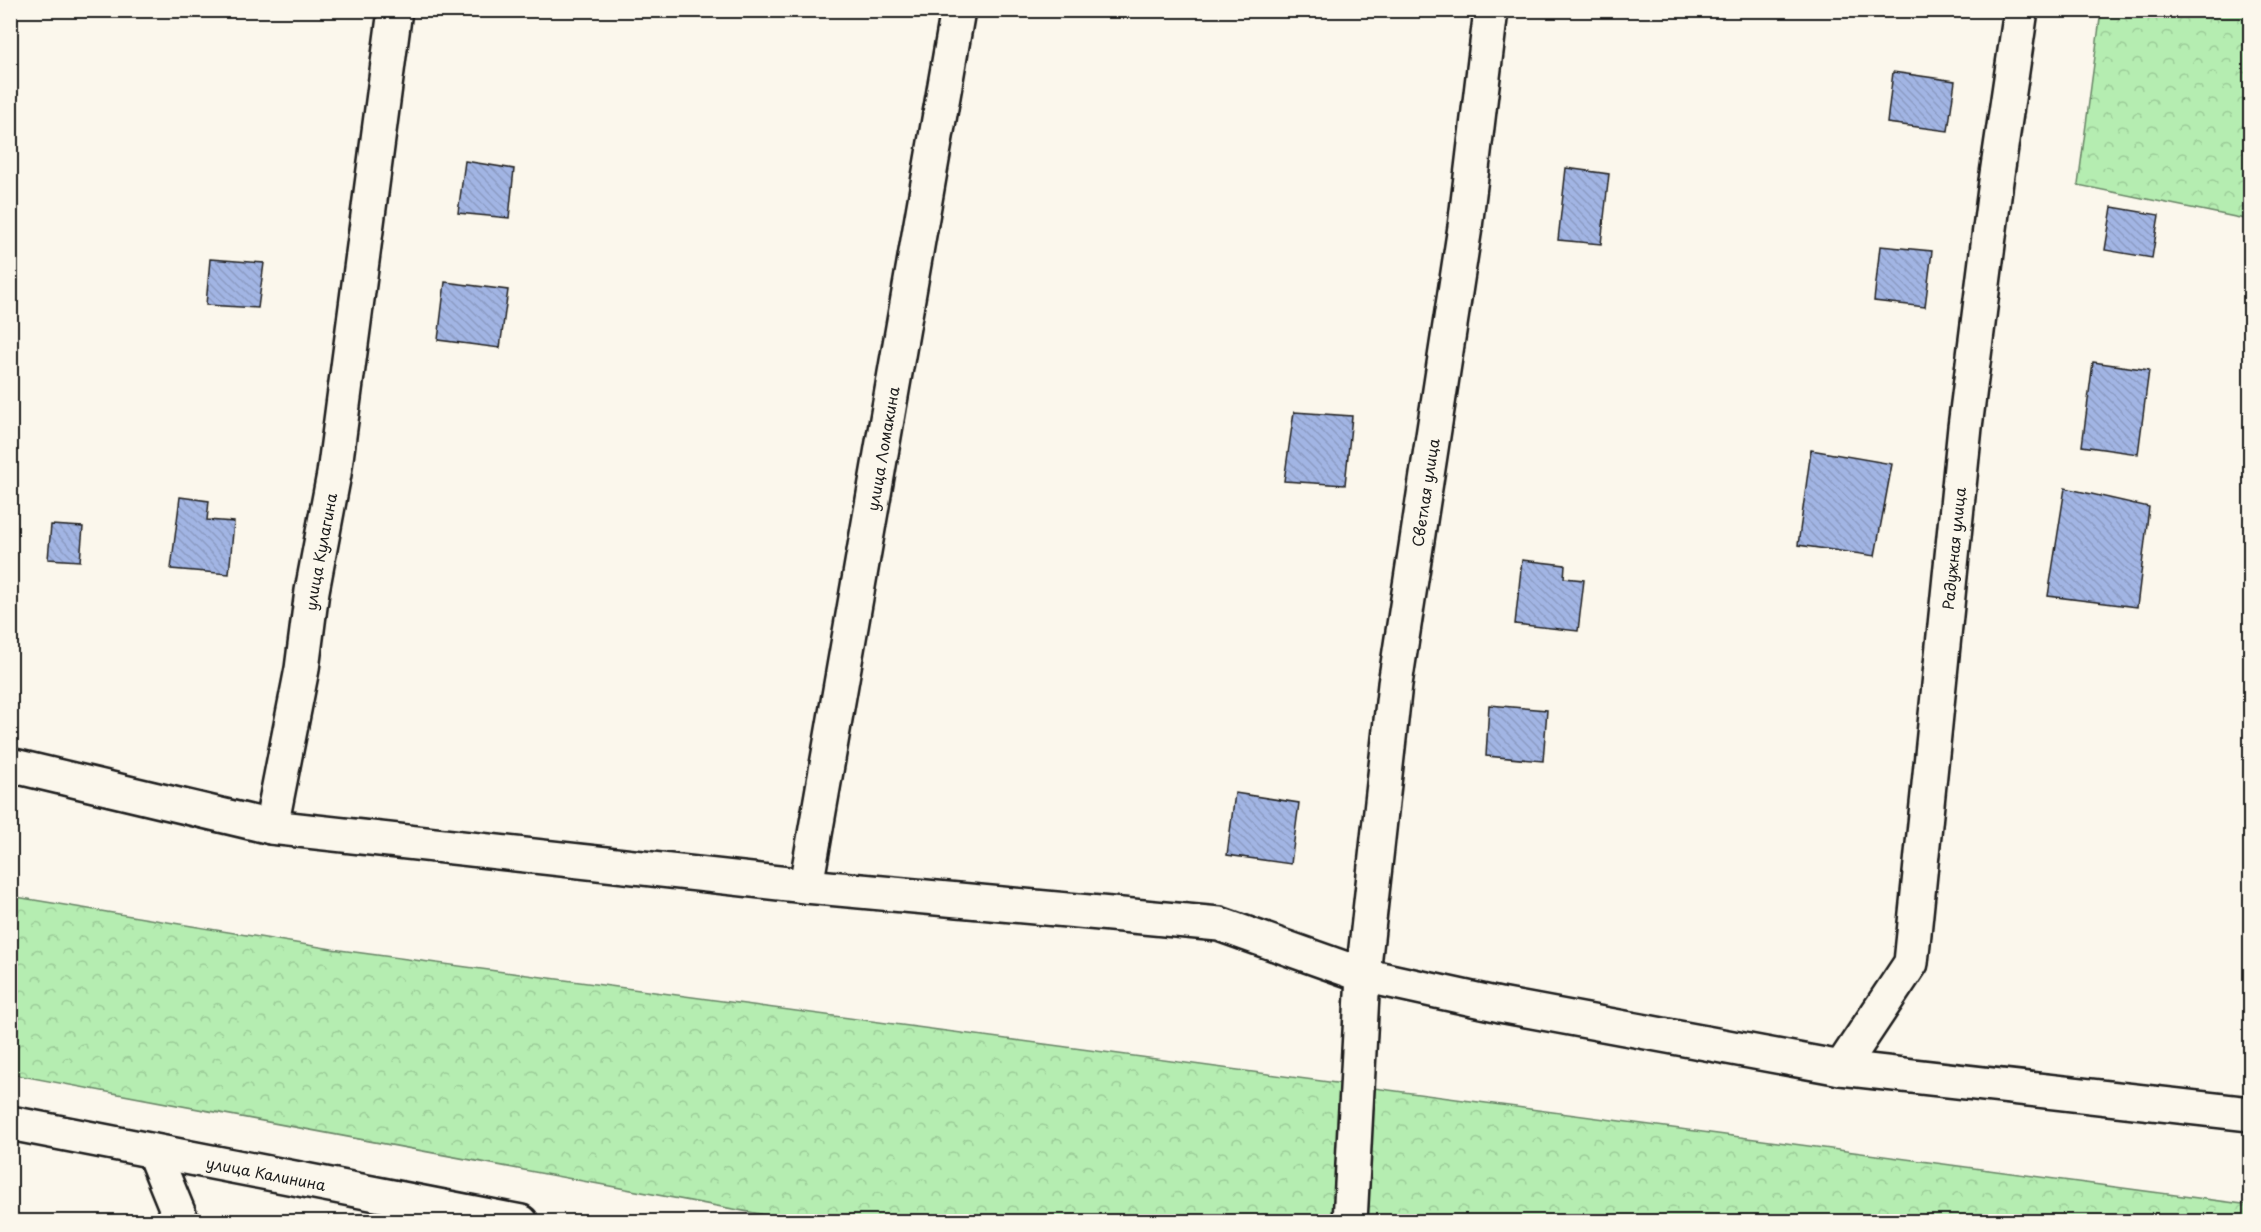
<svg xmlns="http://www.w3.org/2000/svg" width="2261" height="1232" viewBox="0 0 2261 1232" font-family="'Playpen Sans',sans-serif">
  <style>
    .forest { fill: url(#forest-crowns); stroke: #688466; stroke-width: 1.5 }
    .building { fill: url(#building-back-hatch); stroke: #1c1c1c; stroke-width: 1.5 }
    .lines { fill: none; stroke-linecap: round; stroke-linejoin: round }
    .minor-casing { stroke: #1c1c1c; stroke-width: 38 }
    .major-casing { stroke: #1c1c1c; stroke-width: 38 }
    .minor { stroke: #fbf7ec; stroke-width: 33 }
    .major { stroke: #fbf7ec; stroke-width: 33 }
    .labels { text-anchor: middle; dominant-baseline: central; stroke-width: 4.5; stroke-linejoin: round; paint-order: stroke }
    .street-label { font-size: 15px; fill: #1c1c1c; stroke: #fbf7ec }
  </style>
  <defs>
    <pattern id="forest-crowns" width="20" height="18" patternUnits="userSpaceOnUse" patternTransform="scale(1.5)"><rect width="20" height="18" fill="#b5edb1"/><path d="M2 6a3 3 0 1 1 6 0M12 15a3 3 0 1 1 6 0" fill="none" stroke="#9bcb98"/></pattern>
    <pattern id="building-back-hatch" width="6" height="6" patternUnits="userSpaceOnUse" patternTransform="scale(1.5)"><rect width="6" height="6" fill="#a2b5e4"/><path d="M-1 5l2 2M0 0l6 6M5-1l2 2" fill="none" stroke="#8b9bc3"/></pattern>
  </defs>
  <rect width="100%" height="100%" fill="#fbf7ec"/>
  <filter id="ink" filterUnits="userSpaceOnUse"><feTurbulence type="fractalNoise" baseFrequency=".0167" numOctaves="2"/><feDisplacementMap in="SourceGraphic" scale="12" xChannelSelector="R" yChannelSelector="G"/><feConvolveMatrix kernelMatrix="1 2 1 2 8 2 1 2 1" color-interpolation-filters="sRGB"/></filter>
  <g filter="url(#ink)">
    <g class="forest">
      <path d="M2101,11H2250V220L2078,185Z"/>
      <path d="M10,896L332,949L2250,1205V1221H797L11,1074Z"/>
    </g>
    <g class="building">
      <path d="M1893,72L1955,81L1948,131L1887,123Z"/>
      <path d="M465,161L514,169L509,218L458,213Z"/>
      <path d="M1566,168L1609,174L1601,244L1558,240Z"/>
      <path d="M2112,207L2159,215L2152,258L2105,250Z"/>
      <path d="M1880,246L1932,251L1925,307L1874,301Z"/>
      <path d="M210,259L264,263L258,308L206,305Z"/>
      <path d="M445,282L508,290L500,348L438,340Z"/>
      <path d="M2093,362L2149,370L2138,454L2082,446Z"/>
      <path d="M1294,412L1352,416L1345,485L1284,481Z"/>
      <path d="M1811,450L1892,464L1875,556L1798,545Z"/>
      <path d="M2065,488L2149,507L2137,607L2048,596Z"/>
      <path d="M180,497L209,501L207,520L234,522L229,574L171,569Z"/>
      <path d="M51,525L83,527L80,561L48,559Z"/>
      <path d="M1522,560L1565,565L1564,578L1584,580L1578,631L1515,624Z"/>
      <path d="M1489,705L1547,710L1543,761L1486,756Z"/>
      <path d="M1235,793L1299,803L1291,864L1227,855Z"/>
    </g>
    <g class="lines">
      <defs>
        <g id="minor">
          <path id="s1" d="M10,765L271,827L302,669L312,591L334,474L395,10"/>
          <path d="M271,827L806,886L1219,924L1363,975L1500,1005L1841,1068L2250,1114"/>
          <path id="s2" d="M806,886L958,10"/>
          <path id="s3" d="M1841,1068L1911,963L1965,427L1996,181L2021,10"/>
          <path d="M153,1151L182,1222"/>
          <path id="s4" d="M1350,1222L1363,975L1395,684L1465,227L1491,10"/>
        </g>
        <g id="major">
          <path id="s5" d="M10,1123L521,1222"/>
        </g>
      </defs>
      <use href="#minor" class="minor-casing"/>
      <use href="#major" class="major-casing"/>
      <use href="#minor" class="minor"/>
      <use href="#major" class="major"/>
    </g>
  </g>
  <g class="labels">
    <g class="street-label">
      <text stroke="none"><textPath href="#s2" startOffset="444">улица Ломакина</textPath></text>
      <text stroke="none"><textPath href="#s4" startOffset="734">Светлая улица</textPath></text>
      <text stroke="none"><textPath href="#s3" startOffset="543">Радужная улица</textPath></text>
      <text stroke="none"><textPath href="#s1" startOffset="548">улица Кулагина</textPath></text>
      <text stroke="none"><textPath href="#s5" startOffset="261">улица Калинина</textPath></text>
    </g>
  </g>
  <rect width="2261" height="1232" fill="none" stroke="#fbf7ec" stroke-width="36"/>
  <rect x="18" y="18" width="2225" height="1196" fill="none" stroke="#1c1c1c" stroke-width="2" filter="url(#ink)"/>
</svg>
